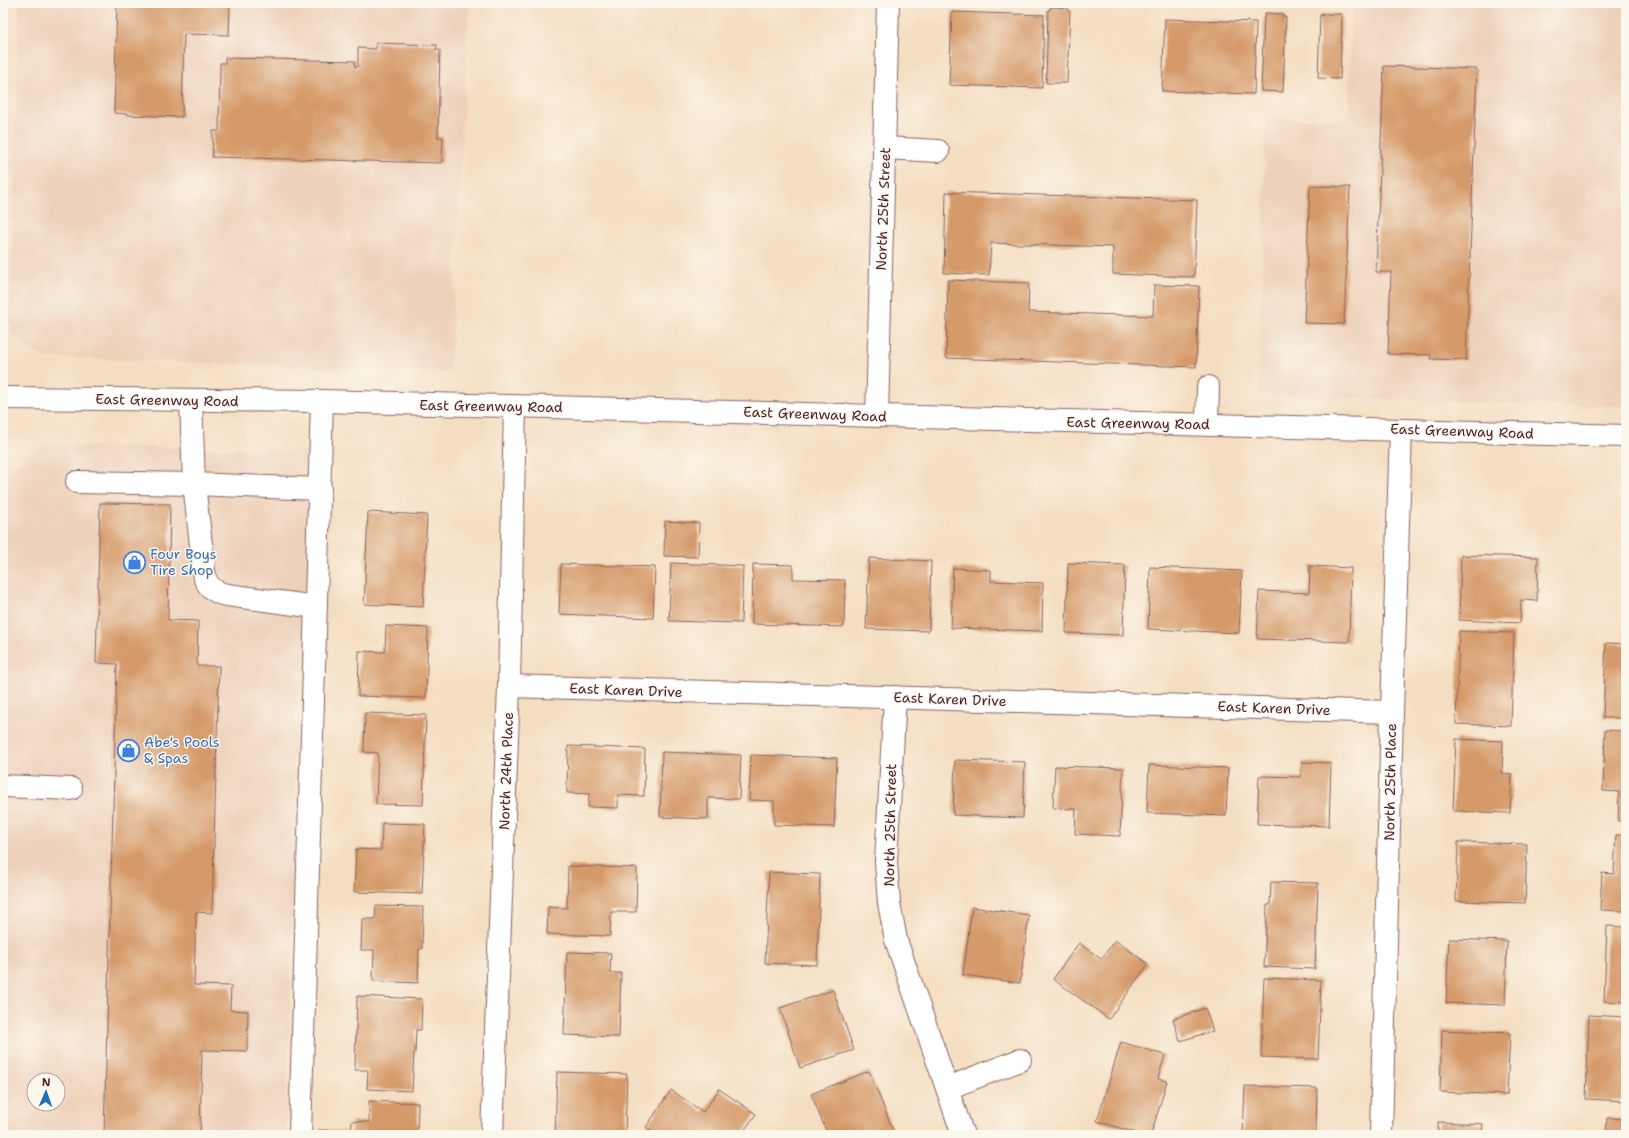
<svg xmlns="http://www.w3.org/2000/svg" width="1629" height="1138" viewBox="0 0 1629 1138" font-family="'Shantell Sans',sans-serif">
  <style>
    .built { fill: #eed1ba; fill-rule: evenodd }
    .building { fill: #d59a69 }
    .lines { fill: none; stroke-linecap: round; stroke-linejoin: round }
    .minor-casing { stroke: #866260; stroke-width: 24 }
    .minor { stroke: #fff; stroke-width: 22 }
    .labels { text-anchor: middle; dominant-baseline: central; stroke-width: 3; stroke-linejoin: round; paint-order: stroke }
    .street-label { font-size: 14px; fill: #4a1f2b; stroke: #fbf7ec }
    .shop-label { font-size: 14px; fill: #366cbe; stroke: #fbf7ec; text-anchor: start }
  </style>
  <rect width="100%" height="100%" fill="#fbf7ec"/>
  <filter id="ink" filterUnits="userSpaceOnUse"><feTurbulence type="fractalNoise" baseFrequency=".025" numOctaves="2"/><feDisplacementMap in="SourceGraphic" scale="8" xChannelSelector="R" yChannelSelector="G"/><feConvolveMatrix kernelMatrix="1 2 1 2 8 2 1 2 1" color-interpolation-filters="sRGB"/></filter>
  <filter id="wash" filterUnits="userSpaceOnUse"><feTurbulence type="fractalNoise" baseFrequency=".012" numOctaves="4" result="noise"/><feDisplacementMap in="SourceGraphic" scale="16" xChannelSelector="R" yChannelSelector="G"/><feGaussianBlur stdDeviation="0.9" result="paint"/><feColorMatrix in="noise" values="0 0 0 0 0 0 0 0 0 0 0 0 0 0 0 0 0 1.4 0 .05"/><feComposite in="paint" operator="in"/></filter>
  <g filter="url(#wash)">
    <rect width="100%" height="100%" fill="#f4dec1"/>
    <g class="built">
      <path d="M19,3H469L450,372L44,357L24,347L12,334L10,314Z"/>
      <path d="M1352,3H1626V407L1259,395L1266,119H1348Z"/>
      <path d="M43,445L315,451L307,670L297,671L294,776V915L285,1135H3V623L7,489L12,470L26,454ZM34,1080H58V1104H34Z"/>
    </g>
    <g id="blocks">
      <g class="building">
        <path d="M117,3H230L229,35L184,34L182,117L127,115V114L114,113Z"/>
        <path d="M1050,7L1068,8V11H1070L1067,83H1046L1048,10H1050Z"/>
        <path d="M952,12L1044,15L1042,88L949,85Z"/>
        <path d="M1265,13L1283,14V17H1286L1283,92L1261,91L1264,17H1265Z"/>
        <path d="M1322,14H1341L1342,16L1340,79L1318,78L1320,15L1322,16Z"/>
        <path d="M1165,19L1256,22L1254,94L1162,91Z"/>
        <path d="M376,43L437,45L436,50H440L438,137H443L442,163L212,157L213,131H219L220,63H225V58L355,61V67H358V48L376,49Z"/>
        <path d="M1384,66L1477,69L1466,360L1431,359V355L1388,354L1391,272H1376Z"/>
        <path d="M1310,186L1350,187L1344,324L1304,323Z"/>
        <path d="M946,192L1197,200L1194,277L1113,274V247L991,243L989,275L944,273Z"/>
        <path d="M948,280L1029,283L1028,312L1153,316L1154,285L1199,286L1196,367L946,358Z"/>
        <path d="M100,503L170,504L168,620L198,621L197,666H219L212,913L196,912L194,985L231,986L230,1010L248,1011L247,1051L202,1050L200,1135H104L117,664L96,663Z"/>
        <path d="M368,512L427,515L423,607L364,604Z"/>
        <path d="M665,521L699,523L698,557L664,556Z"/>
        <path d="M1461,555L1538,557L1537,601L1521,600L1520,623L1459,620Z"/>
        <path d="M869,558L931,561L929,631L866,629Z"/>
        <path d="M671,563L743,566L741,623L669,621Z"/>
        <path d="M1068,563L1125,565L1123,635L1066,633Z"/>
        <path d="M561,564L655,567L653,618L559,614Z"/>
        <path d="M753,564L793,565V579L845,580L844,627L752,624Z"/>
        <path d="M1310,566L1351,568L1349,642L1257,639L1259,591L1309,593Z"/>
        <path d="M1150,567L1242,571L1239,633L1148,629Z"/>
        <path d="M953,568L991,570V581L1043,583L1042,631L951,628Z"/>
        <path d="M386,626L428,628L426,698L358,696L359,651L385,652Z"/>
        <path d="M1459,631L1514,633L1511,726L1456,724Z"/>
        <path d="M1606,643L1626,644V718H1603Z"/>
        <path d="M365,713L426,715L423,805L376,804L378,753L364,752Z"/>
        <path d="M1605,730L1626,731V821H1618L1619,792L1603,791Z"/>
        <path d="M1456,739L1503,741L1502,773L1512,774L1510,813L1453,811Z"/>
        <path d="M568,746L645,749L644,796L618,795V808L588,807L589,794L567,793Z"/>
        <path d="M662,752L741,755L739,799L708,798V819L660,817Z"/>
        <path d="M751,755L837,758L834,827L774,825V801L749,800Z"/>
        <path d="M955,760L1025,762L1023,818L953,815Z"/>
        <path d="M1302,762L1331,763L1329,826L1257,824L1259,776L1301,777Z"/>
        <path d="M1149,765L1228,768L1226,816L1147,813Z"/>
        <path d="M1055,766L1123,768L1120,836L1075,834L1076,809L1053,808Z"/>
        <path d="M382,823L425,824L422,894L354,892L356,849L381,850Z"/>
        <path d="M1616,835H1626V911L1600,910L1602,873L1614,874Z"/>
        <path d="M1458,842L1527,844L1525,903L1456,901Z"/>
        <path d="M568,866L637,868L636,912H611L610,936L547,934L548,907L567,908Z"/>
        <path d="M769,872L820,874L817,965L765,963Z"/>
        <path d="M1271,882L1318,883L1315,969L1264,967L1267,905H1270Z"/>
        <path d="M376,906L423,907L422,949H419L418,983L373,981L374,950H361L362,919H375Z"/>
        <path d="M972,907L1029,915L1020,983L963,975Z"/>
        <path d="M1607,926L1626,927V1002L1604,1001Z"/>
        <path d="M1449,939L1507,941L1505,1005L1446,1003Z"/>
        <path d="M1115,940L1148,964L1109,1019L1053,979L1079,943L1101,959Z"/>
        <path d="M567,952L611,953L610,973H621L619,1037L564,1035Z"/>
        <path d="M1264,978L1321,980L1318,1059L1261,1057Z"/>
        <path d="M833,990L854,1050L800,1068L780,1008Z"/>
        <path d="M357,996L422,999L421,1030H416L415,1053H414L412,1091L367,1089L368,1070H355Z"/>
        <path d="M1205,1008L1213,1031L1180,1041L1173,1019Z"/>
        <path d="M1589,1015L1626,1017V1101L1586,1099Z"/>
        <path d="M1442,1030L1510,1033L1507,1095L1440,1092Z"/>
        <path d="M1121,1042L1165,1055L1158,1079L1167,1081L1151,1135H1143L1097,1121Z"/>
        <path d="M869,1071L895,1135H843L842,1132L834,1135H828L811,1094Z"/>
        <path d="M557,1072L627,1074L625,1135H555Z"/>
        <path d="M1245,1086L1317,1088L1316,1135H1243Z"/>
        <path d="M719,1089L756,1114L741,1135H656L646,1127L671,1090L703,1112Z"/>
        <path d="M369,1101L418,1103L417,1135H351L352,1121L369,1122Z"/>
        <path d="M1607,1118L1626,1119V1135H1606Z"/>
        <path d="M1438,1122L1483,1124L1482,1135H1438Z"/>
        <path d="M319,1130L345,1131L344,1135H319Z"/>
      </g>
    </g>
  </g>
  <g filter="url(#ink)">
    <use href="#blocks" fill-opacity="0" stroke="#866260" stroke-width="1"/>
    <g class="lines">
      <defs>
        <g id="minor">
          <path d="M885,148L938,151"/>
          <path d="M3,398L322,401L1626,436"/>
          <path d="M191,400L194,484L205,579C210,589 216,593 227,595L316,607"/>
          <path d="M877,416L888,3"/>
          <path d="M1207,424L1208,387"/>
          <path d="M77,482L194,484L320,489"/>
          <path d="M509,686L1392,712"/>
          <path d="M895,697L886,862L889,903L896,940L963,1135"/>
          <path d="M3,786L71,789"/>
          <path d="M948,1088L1020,1060"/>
          <path d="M300,1135L322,401"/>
          <path d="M492,1135L509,686L515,406"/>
          <path d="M1381,1135L1392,712L1401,430"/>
        </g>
      </defs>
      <use href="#minor" class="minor-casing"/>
      <use href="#minor" class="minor"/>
    </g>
  </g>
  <defs>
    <symbol id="shop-ring" viewBox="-11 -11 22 22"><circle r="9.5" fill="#fbf7ec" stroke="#3f7fe0" stroke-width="1.5"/><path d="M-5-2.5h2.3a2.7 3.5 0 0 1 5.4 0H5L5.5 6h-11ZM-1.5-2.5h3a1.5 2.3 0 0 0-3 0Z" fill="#3f7fe0"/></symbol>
  </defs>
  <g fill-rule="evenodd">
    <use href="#shop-ring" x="122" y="550" width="25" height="25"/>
    <use href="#shop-ring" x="116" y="738" width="25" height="25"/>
  </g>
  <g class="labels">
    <g class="street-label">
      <text transform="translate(883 209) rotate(-88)">North 25th Street</text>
      <text transform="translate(167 400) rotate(1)">East Greenway Road</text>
      <text transform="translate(491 406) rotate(1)">East Greenway Road</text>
      <text transform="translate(815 414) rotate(2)">East Greenway Road</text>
      <text transform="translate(1138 423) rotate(1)">East Greenway Road</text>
      <text transform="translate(1462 431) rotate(2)">East Greenway Road</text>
      <text transform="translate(626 690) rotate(2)">East Karen Drive</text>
      <text transform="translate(950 699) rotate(2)">East Karen Drive</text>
      <text transform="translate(1274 708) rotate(2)">East Karen Drive</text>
      <text transform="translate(506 771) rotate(-88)">North 24th Place</text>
      <text transform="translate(1390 782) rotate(-89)">North 25th Place</text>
      <text transform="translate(890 825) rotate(-89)">North 25th Street</text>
    </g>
    <g class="shop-label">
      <text x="150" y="554">Four Boys<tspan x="150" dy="16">Tire Shop</tspan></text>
      <text x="144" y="742">Abe's Pools<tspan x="144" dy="16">&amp; Spas</tspan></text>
    </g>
  </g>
  <rect width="1629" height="1138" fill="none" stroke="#fbf7ec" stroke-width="16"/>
  <g transform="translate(46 1092) rotate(2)"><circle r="19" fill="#fbf7ec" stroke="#b4a19f"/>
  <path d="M0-3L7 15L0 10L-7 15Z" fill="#1f6fb2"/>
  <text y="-6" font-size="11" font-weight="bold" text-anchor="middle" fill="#4a1f2b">N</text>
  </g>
</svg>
